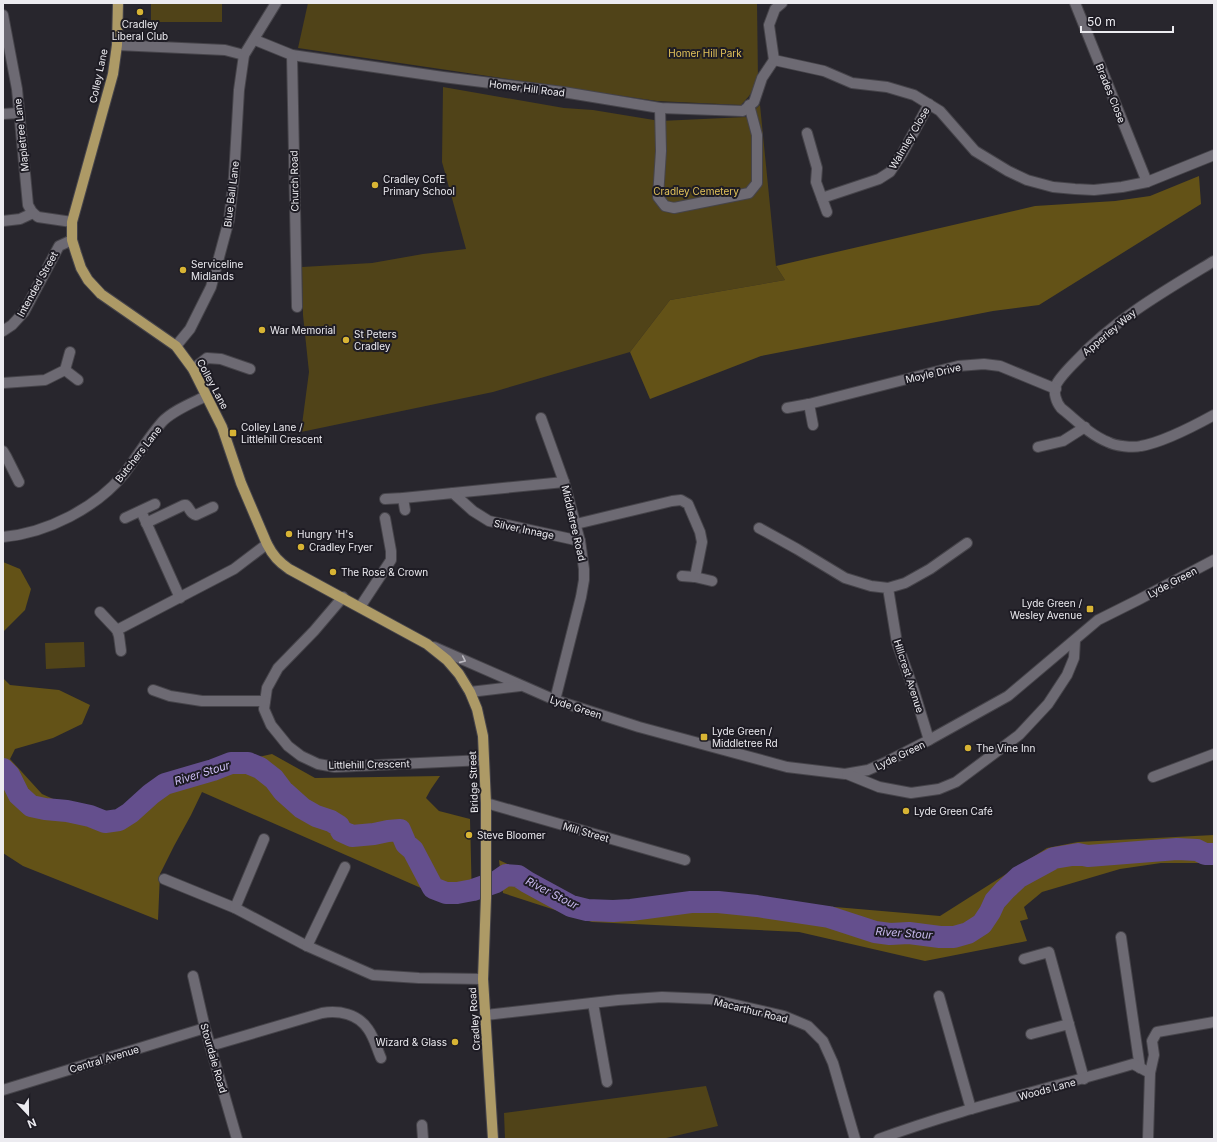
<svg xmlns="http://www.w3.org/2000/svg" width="1217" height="1142" viewBox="0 0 1217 1142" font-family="Inter,sans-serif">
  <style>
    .green { fill: #504318 }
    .forest { fill: #635217 }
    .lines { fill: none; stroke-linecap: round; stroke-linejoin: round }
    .river { stroke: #644f8d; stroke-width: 22 }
    .minor-casing { stroke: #46444a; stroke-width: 12 }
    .major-casing { stroke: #46444a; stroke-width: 12 }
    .minor { stroke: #6d6a73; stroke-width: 10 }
    .major { stroke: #ad9a66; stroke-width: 10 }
    .oneway { stroke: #b9b7be }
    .poi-dot { fill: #d8b434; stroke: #1e1c24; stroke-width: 1.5 }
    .labels { text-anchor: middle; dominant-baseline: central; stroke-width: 4; stroke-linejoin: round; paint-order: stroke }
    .poi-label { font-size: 10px; fill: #ecebf0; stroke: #1e1c24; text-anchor: start }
    .park-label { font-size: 10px; fill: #e3c35a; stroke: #1e1c24 }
    .street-label { font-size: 10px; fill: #ecebf0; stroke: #1e1c24 }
    .water-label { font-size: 11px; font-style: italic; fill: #cabbf1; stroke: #1e1c24 }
  </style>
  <rect width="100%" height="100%" fill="#28262d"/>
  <g class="green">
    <rect x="151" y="3" width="71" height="19"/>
    <path d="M308,3H757L758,82L749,96L741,105L657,101L298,48Z"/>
    <path d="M443,87L564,108L593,110L660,121L746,117L760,105L776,266L785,280L670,300L630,352L493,392L301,432L309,372L303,315L302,267L372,263L423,254L466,249L442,162Z"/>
    <path d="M84,642L85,667L46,669L45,643Z"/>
    <path d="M706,1086L718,1126L662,1139H505L504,1113Z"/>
  </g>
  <g class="forest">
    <path d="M1199,176L1201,204L1039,305L993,311L761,356L650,399L630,352L670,300L785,280L776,266L1035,206L1115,201L1150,196Z"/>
    <path d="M3,562L20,569L31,589L25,610L3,632Z"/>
    <path d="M3,678L10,685L59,690L90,705L82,724L53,738L15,749L10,759L42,794L105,822L120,820L130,813L151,794L165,784L213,770L231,763L272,754L315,778L440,776L431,789L426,798L439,811L470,819L472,901L446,899L202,792L191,815L174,846L160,874L158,920L23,866L3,853Z"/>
    <path d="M1214,835V863H1161L1120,869L1042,892L1024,907L1028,919L1020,921L1027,941L925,961L799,932L592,922L503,893L499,860L592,905L671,896L718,897L940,916L1047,848L1078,842Z"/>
  </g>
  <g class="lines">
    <path class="river" d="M3,769L9,775L19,795L31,806L45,809L67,811L90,816L105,822L119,820L130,813L151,794L165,784L213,770L231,763H248L260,768L274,779L283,791L302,808L316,816L331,821L339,826L341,831L352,836L374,834L388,831L400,830L406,844L413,850L433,888L446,893H457L473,890L496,882L506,875L518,876L527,882L571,906L587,910L613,911L631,910L691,902H718L757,906L829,917L875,932L890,934L909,933L940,937H954L968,933L982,924L990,912L995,901L1005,890L1019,877L1054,858L1078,854L1088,856L1177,849L1197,850L1205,854H1214"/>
    <defs>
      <g id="minor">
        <path d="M1075,3L1147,182"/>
        <path d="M3,15L17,89L28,205L32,212L38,217L72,222"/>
        <path d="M255,40L292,55L443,77L563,92L660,108L743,111L754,102L762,78L774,60"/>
        <path d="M117,45L225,50L244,55"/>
        <path d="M292,55L297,307"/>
        <path d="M774,60L824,71L852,83L887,87L914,95L940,111L975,151L1008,171L1027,180L1053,187L1075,189L1094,190L1122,187L1147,182L1214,155"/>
        <path d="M774,60L769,25L775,9L782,3"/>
        <path d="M660,108L661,151L658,197L665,206L674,208L749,193L757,183V135L749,105"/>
        <path d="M3,114L19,113"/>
        <path d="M807,133L817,168L816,182L827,212"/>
        <path d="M822,198L879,179L890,172L902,154L929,104"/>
        <path d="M3,221L20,219L33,213"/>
        <path d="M1214,261C1166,290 1115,319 1076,361C1070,367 1060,377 1056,385C1053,392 1056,402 1061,408C1075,419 1090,435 1108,442C1115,446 1133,448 1141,446C1164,442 1194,426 1214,415"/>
        <path d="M3,331L12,325L24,312L59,246L72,240"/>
        <path d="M176,346L190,329L211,287L229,220L234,177L239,90L244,55L276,3"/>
        <path d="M193,369L207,358L221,359L250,369"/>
        <path d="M65,370L78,380"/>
        <path d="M3,383L45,380L65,370L70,352"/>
        <path d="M809,404L813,425"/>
        <path d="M787,408L809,404L958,366L984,364L1000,366L1056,389"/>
        <path d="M541,418L564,482L580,541L584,569V580L581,597L555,700"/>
        <path d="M1038,447L1063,441L1085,427"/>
        <path d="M3,451L6,456L19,482"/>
        <path d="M453,493L564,482"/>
        <path d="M403,498L405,510"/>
        <path d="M385,499L403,498L453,493L473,511L489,521L580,541"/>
        <path d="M141,511L180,598"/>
        <path d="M125,518L155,504"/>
        <path d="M146,523L184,505H186C190,508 190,514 196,515L213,507"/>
        <path d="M576,524L672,501L681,500L688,504L700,532L702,542L695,577L712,581"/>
        <path d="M759,528L797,549L845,578L871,586L888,588L897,643L914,691L929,740"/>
        <path d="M3,537C47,533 96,508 124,474C137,457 148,438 162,422C172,411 192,403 206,396"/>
        <path d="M682,576L695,577"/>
        <path d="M888,588L905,583L930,569L967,543"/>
        <path d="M343,597L314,631L278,668L267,688L264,709L271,725L288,746L301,756L318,764L335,767L484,760"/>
        <path d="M360,607L391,560V551L385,518"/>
        <path d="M100,612L117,630L234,569L267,544"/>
        <path d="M117,630L119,636L121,651"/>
        <path d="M434,647L555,700L639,727L787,767L845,774L868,770L886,762L929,740L1008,696L1098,620L1138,600L1214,560"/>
        <path d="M153,690L170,696L202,701H265"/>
        <path d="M470,692L520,686"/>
        <path d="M847,774L879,787L911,793L939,789L956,782L1019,735L1048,704L1067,675L1074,658L1075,640"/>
        <path d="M1153,777L1214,754"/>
        <path d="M486,803L685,860"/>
        <path d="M164,879L235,908L307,946L373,975L419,978L483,979"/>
        <path d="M235,908L264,839"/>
        <path d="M1121,937L1140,1068"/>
        <path d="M307,946L345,867"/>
        <path d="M1024,959L1049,952L1084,1079"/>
        <path d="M193,976L205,1028L237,1139"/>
        <path d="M939,996L971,1109"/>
        <path d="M593,1003L607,1082"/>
        <path d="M486,1015L618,1000L662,997L710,999L784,1016L808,1026L823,1041L833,1063L855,1139"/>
        <path d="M1031,1034L1069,1024"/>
        <path d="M210,1046L322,1013C339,1010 358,1014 368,1029C374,1037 377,1049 381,1058"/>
        <path d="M1150,1073L1154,1055L1152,1041L1157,1032L1214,1022"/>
        <path d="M3,1090L205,1028"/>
        <path d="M422,1125L423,1139"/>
        <path d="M879,1139C962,1108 1049,1089 1133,1064L1150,1073L1148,1139"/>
      </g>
      <path id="major" d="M118,3L117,45L113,74L72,222V240L76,253L81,268L88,280L101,294L176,346L193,369L222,427L241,483L267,544C273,556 279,562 289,569L427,644L447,660L459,674L470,692L477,709L483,736L486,803V898L483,979L493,1139"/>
    </defs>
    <use href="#minor" class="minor-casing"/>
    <use href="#major" class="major-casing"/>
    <use href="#minor" class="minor"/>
    <use href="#major" class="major"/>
  </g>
  <defs><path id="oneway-chevron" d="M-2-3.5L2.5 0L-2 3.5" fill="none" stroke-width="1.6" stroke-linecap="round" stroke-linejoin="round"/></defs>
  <use class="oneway" href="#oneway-chevron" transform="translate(463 660) rotate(24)"/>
  <g class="poi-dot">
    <circle cx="140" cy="12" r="4"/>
    <circle cx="375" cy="185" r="4"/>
    <circle cx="183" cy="270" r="4"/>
    <circle cx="262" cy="330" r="4"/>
    <circle cx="346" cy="340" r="4"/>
    <rect x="229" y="429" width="8" height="8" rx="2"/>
    <circle cx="289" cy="534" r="4"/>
    <circle cx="301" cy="547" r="4"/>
    <circle cx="333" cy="572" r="4"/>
    <rect x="1086" y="605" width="8" height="8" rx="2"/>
    <rect x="700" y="733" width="8" height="8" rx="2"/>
    <circle cx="968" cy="748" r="4"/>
    <circle cx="906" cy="811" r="4"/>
    <circle cx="469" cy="835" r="4"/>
    <circle cx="455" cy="1042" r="4"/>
  </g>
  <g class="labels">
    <g class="poi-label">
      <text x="140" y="24" text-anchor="middle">Cradley<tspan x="140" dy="12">Liberal Club</tspan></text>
      <text x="383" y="179">Cradley CofE<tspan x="383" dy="12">Primary School</tspan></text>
      <text x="191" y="264">Serviceline<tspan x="191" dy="12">Midlands</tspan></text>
      <text x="270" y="330">War Memorial</text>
      <text x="354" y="334">St Peters<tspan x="354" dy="12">Cradley</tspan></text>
      <text x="241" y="427">Colley Lane /<tspan x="241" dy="12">Littlehill Crescent</tspan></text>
      <text x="297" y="534">Hungry 'H's</text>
      <text x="309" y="547">Cradley Fryer</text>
      <text x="341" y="572">The Rose &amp; Crown</text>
      <text x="1082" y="603" text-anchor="end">Lyde Green /<tspan x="1082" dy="12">Wesley Avenue</tspan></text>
      <text x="712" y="731">Lyde Green /<tspan x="712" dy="12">Middletree Rd</tspan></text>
      <text x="976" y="748">The Vine Inn</text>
      <text x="914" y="811">Lyde Green Café</text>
      <text x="477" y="835">Steve Bloomer</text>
      <text x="447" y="1042" text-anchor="end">Wizard &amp; Glass</text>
    </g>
    <g class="park-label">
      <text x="705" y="53">Homer Hill Park</text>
      <text x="696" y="191">Cradley Cemetery</text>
    </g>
    <g class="street-label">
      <text transform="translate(98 76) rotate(-78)">Colley Lane</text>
      <text transform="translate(527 88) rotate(7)">Homer Hill Road</text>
      <text transform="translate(1111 93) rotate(68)">Brades Close</text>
      <text transform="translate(21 135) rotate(-96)">Mapletree Lane</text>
      <text transform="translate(909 138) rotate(-60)">Walmley Close</text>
      <text transform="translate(294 181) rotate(-91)">Church Road</text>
      <text transform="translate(231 194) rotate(-83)">Blue Ball Lane</text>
      <text transform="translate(37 284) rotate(-61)">Intended Street</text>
      <text transform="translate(1109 332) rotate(-40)">Apperley Way</text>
      <text transform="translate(933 373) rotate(-13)">Moyle Drive</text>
      <text transform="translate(213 384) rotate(62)">Colley Lane</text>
      <text transform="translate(138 454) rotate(-52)">Butchers Lane</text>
      <text transform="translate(574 523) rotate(77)">Middletree Road</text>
      <text transform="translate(524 529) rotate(12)">Silver Innage</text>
      <text transform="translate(1172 582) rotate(-28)">Lyde Green</text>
      <text transform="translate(909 676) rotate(72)">Hillcrest Avenue</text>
      <text transform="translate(576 707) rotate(18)">Lyde Green</text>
      <text transform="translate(900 755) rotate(-26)">Lyde Green</text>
      <text transform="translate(369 764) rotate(-1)">Littlehill Crescent</text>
      <text transform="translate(473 782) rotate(-92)">Bridge Street</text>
      <text transform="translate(586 832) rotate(16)">Mill Street</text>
      <text transform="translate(751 1010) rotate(14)">Macarthur Road</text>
      <text transform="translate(474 1019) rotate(-94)">Cradley Road</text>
      <text transform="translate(214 1058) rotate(74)">Stourdale Road</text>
      <text transform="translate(104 1059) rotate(-17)">Central Avenue</text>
      <text transform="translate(1047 1089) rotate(-15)">Woods Lane</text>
    </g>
    <g class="water-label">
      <text transform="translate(202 773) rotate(-17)">River Stour</text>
      <text transform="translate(552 893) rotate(27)">River Stour</text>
      <text transform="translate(904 933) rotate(4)">River Stour</text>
    </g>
  </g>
  <rect width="1217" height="1142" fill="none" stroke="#ecebf0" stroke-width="8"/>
  <g transform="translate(28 1114) rotate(158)" stroke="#1e1c24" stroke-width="3" paint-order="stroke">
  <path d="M0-3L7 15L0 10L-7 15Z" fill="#ecebf0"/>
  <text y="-6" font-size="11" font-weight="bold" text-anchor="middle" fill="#ecebf0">N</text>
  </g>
  <path d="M1081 26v6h92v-6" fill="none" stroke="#ecebf0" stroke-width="2"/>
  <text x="1087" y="26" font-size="12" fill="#ecebf0" stroke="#1e1c24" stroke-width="3" paint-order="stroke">50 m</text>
</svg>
